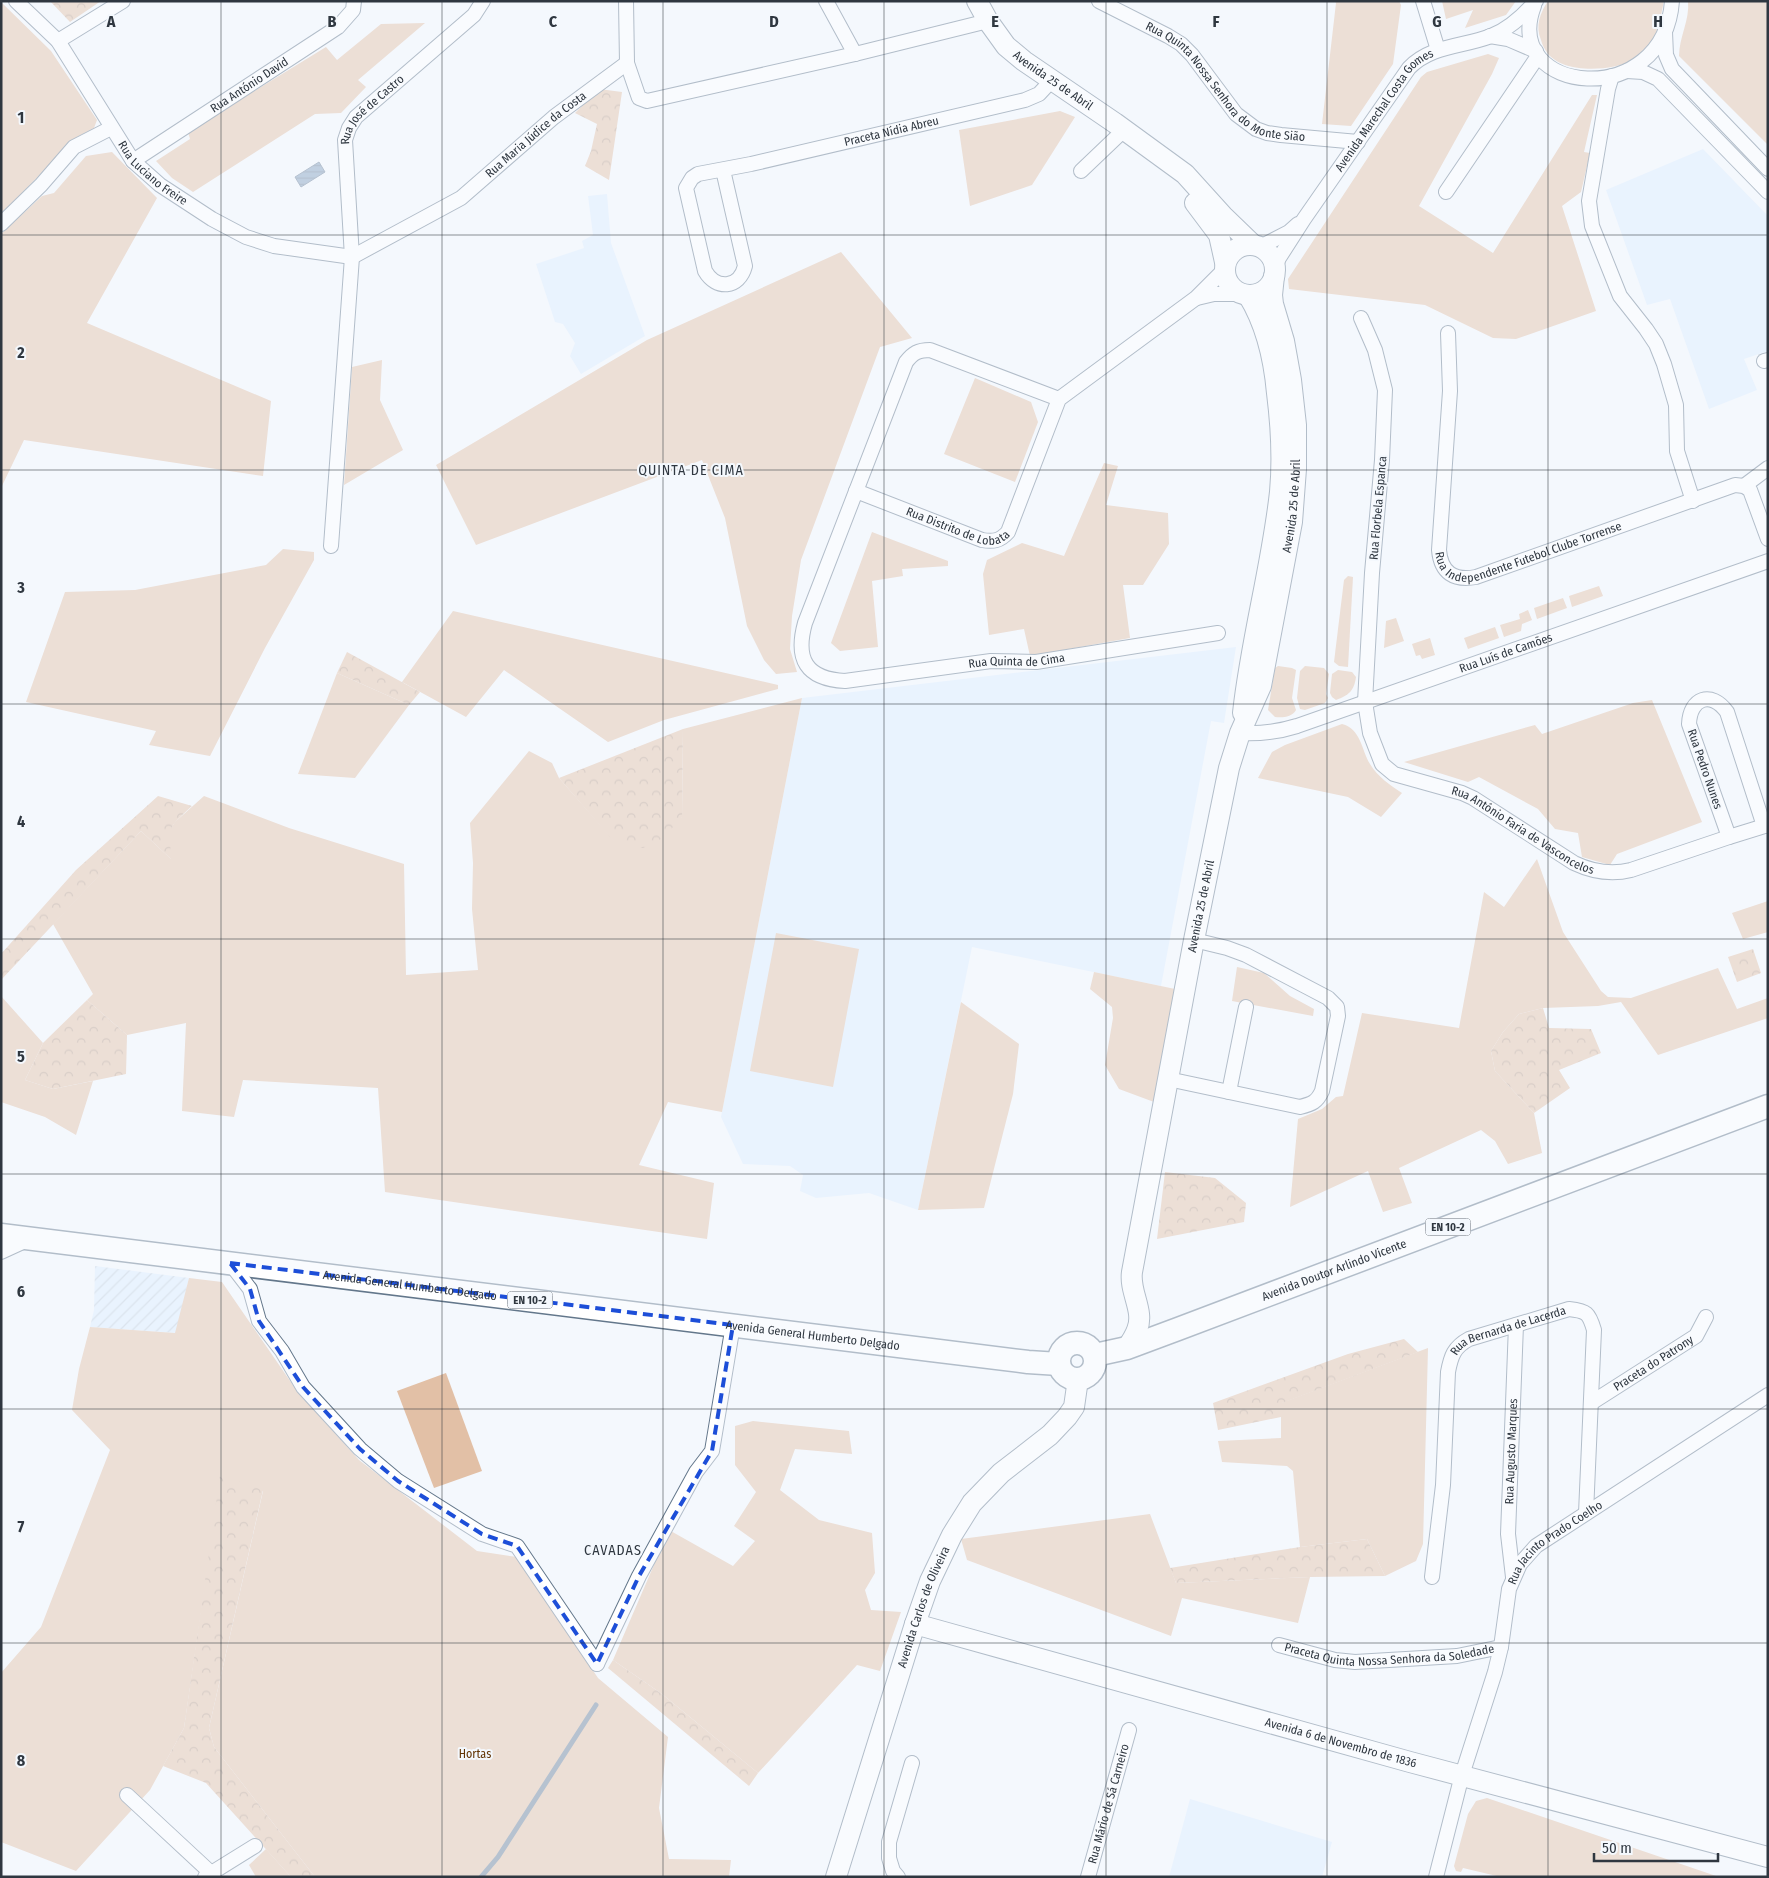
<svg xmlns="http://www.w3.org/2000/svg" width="1769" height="1878" viewBox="0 0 1769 1878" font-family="'Fira Sans Condensed',sans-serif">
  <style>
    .built { fill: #dcedfe }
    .industrial { fill: url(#industrial-furrows) }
    .green { fill: #e2c0a6 }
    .forest { fill: url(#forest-crowns) }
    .water { fill: url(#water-rules); stroke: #6a8099 }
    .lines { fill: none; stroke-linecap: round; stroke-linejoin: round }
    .stream { stroke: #6a8099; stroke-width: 5 }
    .street-casing { stroke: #63778b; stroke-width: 16 }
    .secondary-casing { stroke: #63778b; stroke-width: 22 }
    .primary-casing { stroke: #63778b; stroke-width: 25 }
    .street { stroke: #fff; stroke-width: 14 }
    .secondary { stroke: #fff; stroke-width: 20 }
    .primary { stroke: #fff; stroke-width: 22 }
    .marked { fill: none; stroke: #1d4ed8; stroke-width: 4; stroke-dasharray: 10 6; stroke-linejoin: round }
    .grid { fill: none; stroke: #2f3740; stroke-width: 1; stroke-opacity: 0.55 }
    .labels { text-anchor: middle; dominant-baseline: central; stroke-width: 4; stroke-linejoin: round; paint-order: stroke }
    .shield { fill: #f4f8fd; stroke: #6a7179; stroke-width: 1 }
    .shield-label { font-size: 11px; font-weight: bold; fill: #2f3740 }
    .street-label { font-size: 12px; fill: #2f3740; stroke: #f4f8fd }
    .park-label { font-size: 12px; fill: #623404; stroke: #f4f8fd }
    .neighbourhood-label { font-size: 14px; letter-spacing: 1px; fill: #2f3740; stroke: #f4f8fd }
    .grid-label { font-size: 16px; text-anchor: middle; font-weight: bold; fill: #2f3740; stroke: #f4f8fd; stroke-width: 4; stroke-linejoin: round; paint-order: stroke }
  </style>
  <defs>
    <pattern id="industrial-furrows" width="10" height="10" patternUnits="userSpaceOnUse" patternTransform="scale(1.25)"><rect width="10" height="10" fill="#dcedfe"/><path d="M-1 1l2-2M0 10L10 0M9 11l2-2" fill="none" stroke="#bdccdb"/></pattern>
    <pattern id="forest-crowns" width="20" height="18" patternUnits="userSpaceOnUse" patternTransform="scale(1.25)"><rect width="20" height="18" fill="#e2c0a6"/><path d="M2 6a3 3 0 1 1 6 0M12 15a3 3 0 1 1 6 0" fill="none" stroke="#b89d89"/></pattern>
    <pattern id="water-rules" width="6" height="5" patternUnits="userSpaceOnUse" patternTransform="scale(1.25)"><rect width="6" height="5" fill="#83a0bf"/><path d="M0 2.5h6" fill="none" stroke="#6c839d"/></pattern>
  </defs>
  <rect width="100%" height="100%" fill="#f4f8fd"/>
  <g class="built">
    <path d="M1703,149L1768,216V351L1744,359L1757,390L1709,409L1670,299L1647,305L1606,190Z"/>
    <path d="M607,194L611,243L645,336L581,374L570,356L575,343L563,324L555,322L536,264L584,248L582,241L593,235L588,196Z"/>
    <path d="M1236,647L1224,723L1211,721L1161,986L972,947L918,1210L869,1193L816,1198L800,1191L803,1175L790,1166L743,1164L721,1117L802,698Z"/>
    <path d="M1190,1799L1332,1842L1322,1877H1169Z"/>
  </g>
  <path class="industrial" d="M95,1266L189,1278L176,1333L90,1327L94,1310Z"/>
  <g class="green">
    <path d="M1335,1H1399L1401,5L1393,64L1351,126L1322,124L1336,3Z"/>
    <path d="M1442,1H1516L1506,15L1465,28L1473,10L1446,19Z"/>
    <path d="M1548,1H1664C1661,14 1659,31 1651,42C1647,47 1638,56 1632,60C1611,72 1560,74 1546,51C1544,48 1542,44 1541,40C1535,26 1540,13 1548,1Z"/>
    <path d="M1688,1H1768V145L1679,56C1679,37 1690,20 1688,1Z"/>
    <path d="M1,2L51,51L97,120L94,128L77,137L1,214Z"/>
    <path d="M425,23L358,80L366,87L341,113L315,114L193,192L172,178L156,161L190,139L188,132L326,47L337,60L381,24Z"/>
    <path d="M1488,54L1499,58L1492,74L1419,206L1493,253L1592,95H1597L1584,152L1590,153L1581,192L1562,206L1596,311L1516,339L1493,338L1425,305L1289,289L1288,279L1421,77L1427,72Z"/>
    <path d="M1060,111L1075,117L1032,185L970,206L959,130Z"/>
    <path d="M112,152L157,198L87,323L271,401L263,476L24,440L1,488V234L42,196L54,193L86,156Z"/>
    <path d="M841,252L912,338L880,347L801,560L792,616L790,649L797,672L776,674L764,660L747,626L725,518L702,460L476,545L436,465L647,340Z"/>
    <path d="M382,360L380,400L403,450L344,485L352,367Z"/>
    <path d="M975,378L1031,402L1038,422L1015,482L944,454Z"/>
    <path d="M1104,463L1118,466L1106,505L1168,513L1169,544L1143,585H1123L1130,638L1030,656L1024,629L989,635L983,574L987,560L1022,543L1064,556Z"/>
    <path d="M872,532L948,561V566L902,569L903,576L872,581L878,647L840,651L831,643Z"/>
    <path d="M283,549L314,552V560L265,648L210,756L149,745L156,731L26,702L65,592L135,590L266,565Z"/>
    <path d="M1348,576L1353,577L1348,667L1339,666L1334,662L1344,580Z"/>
    <path d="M1599,586L1603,596L1572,607L1569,596Z"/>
    <path d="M1563,598L1567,608L1537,619L1534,608Z"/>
    <path d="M1528,610L1532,620L1522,624L1521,631L1504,637L1500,625L1520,619L1519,614Z"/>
    <path d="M453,611L778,685V689L664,720L608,742L504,670L466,717L402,682Z"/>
    <path d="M1396,618L1404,641L1384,648L1386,621Z"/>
    <path d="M1495,627L1499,638L1468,649L1464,638Z"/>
    <path d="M1430,638L1435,655L1422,659L1420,655L1416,656L1412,644Z"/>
    <path d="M1278,666L1292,668L1296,670L1292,698L1296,710C1292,717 1283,718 1275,717L1268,710L1275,668Z"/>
    <path d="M1305,666L1324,668L1329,674L1326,694L1328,698L1325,703L1305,710L1300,709L1297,698L1300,671Z"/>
    <path d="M1338,670L1352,672L1356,677C1354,691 1349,695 1336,700L1332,697L1330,693L1332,674Z"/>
    <path d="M337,673L409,705L355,778L298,774Z"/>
    <path d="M802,698L722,1112L668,1102L639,1165L714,1183L707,1239L385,1192L378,1088L243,1080L234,1117L182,1111L186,1023L127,1035L87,1000L93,994L53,924L141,831L171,859L168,833L175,822L204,796L289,828L404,864L406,975L478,970L472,909L473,863L470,823L529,751L552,763L559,778L616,843L682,817L683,729Z"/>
    <path d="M1652,700L1702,822L1617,854L1610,865L1582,857L1578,833L1555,829L1538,809L1479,777L1468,782L1404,762L1535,725L1542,734L1633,703Z"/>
    <path d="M1342,724C1361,729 1361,749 1370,764C1378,777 1390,785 1402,793L1381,817L1348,797L1258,778L1272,752L1285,745Z"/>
    <path d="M1537,859L1563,932L1601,991L1608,997L1631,998L1718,968L1737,1009L1768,998V1018L1658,1055L1621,1002L1598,1006L1543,1008L1519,1014L1503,1032L1491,1051L1495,1071L1534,1113L1542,1153L1508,1164L1495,1141L1481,1130L1399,1168L1412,1203L1383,1212L1368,1171L1290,1207L1298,1119L1322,1109L1336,1097L1343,1096L1362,1013L1459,1028L1484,892L1504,907Z"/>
    <path d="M1768,901V932L1743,939L1732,913Z"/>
    <path d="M776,933L859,949L833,1087L750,1071Z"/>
    <path d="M1237,967L1264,973L1290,996L1314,1009L1313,1016L1232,1001Z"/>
    <path d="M1094,972L1175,989L1154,1102L1119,1089L1105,1065L1113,1018L1112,1007L1090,989Z"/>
    <path d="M1,996L43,1043L25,1080L53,1089L93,1081L76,1135L45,1117L1,1102Z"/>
    <path d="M961,1002L1019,1044L1013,1094L984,1208L918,1210Z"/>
    <path d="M189,1278L222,1282L297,1391L359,1460L477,1551L517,1557L598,1678L668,1737L659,1808L669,1859L731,1860L729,1877H315L214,1747L209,1728L263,1491L221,1476L184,1728L150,1790L76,1871L1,1842V1673L41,1627L110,1450L72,1410L79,1369L90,1327L175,1333Z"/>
    <path d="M1428,1348L1423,1544L1416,1561L1385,1576L1367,1539L1300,1547L1293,1471L1287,1466L1222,1462L1218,1441L1281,1438V1403Z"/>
    <path d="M446,1373L482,1471L434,1488L397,1391Z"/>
    <path d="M753,1421L849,1431L852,1454L795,1449L780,1490L819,1520L872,1533L875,1573L865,1590L871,1610L901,1612L880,1671L857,1665L758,1773L662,1694L613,1660L669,1530L733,1566L755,1541L734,1526L756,1492L735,1465V1426Z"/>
    <path d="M1150,1514L1176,1583L1310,1577L1298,1623L1182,1598L1171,1636L967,1560L961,1539Z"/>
    <path d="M1487,1798L1719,1877H1501L1463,1868L1461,1872L1456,1871L1454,1866L1468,1814L1476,1801Z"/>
    <path d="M266,1849L291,1877H256L249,1865Z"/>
  </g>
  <g class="forest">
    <path d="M50,1H101L70,22Z"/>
    <path d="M599,89L622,92L609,180L585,166L591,151L597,124L575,113Z"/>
    <path d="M347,652L420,692L409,705L337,673Z"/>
    <path d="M683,729L682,817L663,838L643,848L616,844L559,778Z"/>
    <path d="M158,796L192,806C167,829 168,827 172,860L141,831L1,980V954L76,870Z"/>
    <path d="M1753,949L1761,973L1737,982L1728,957Z"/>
    <path d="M87,1000L127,1035L126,1074L53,1089L25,1080L43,1043Z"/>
    <path d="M1543,1008L1549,1028L1591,1029L1601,1053L1559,1070L1570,1088L1534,1113L1495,1071L1491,1051L1503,1032L1519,1014Z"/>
    <path d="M1165,1172L1215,1178L1246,1203L1244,1222L1157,1239Z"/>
    <path d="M1404,1339L1418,1352L1282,1403L1281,1417L1218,1430L1213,1403L1348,1354Z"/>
    <path d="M220,1475L263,1490L209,1728L214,1747L315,1877H291L206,1783L163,1766L184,1728Z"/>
    <path d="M1367,1539L1385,1576L1310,1577L1176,1583L1170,1568L1300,1547Z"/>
    <path d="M613,1660L662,1694L758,1773L749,1786L608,1668Z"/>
  </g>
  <path class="water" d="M319,162L325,172L301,187L295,177Z"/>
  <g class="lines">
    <path class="stream" d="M481,1877L498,1857L596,1705"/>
    <defs>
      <g id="street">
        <path id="s1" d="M16,1L58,41L133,161L160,185L212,219L246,237L274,246L352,257"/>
        <path d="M626,1L627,63L639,98L647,101L855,54L988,21"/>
        <path d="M826,1L855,54"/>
        <path id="s2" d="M1099,1L1168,36L1181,44L1192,55L1236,114L1256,129L1267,133L1281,135L1358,142"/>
        <path d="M1423,1L1438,50"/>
        <path d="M1534,6C1500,95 1664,112 1672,1"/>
        <path d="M1665,32L1666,55L1672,69L1768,169"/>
        <path d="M1490,36L1508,39L1536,51"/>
        <path d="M58,41L123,1"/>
        <path d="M1627,71L1643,72L1658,79L1768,192"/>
        <path d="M1612,76L1608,89L1589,201L1592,226L1620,296L1646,329L1656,344L1664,364L1676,405L1677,451L1693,501"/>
        <path id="s3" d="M133,161L338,27L353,10L354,1"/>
        <path id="s4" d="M723,170L745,266C739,289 716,290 705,271L686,188L692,178L698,174L751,164L1025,100L1039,94L1052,80"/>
        <path d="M1081,171L1124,130"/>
        <path d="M1446,192L1538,56"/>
        <path d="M1,224L41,185L74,147L111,128"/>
        <path d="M1260,247L1289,232L1298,224"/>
        <path id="s5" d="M352,257L461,198L554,117L627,63"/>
        <path id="s6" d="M1275,267L1279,258L1304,219L1409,68C1431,45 1463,47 1491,36C1509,29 1523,16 1536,1"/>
        <path d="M1197,298L1214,294H1242"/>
        <path id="s7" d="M1361,318L1375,350L1385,390L1382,460L1372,573L1365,702L1370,733L1382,764L1394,774L1462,793L1473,798L1574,863C1593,872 1611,875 1631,870L1729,837L1768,825"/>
        <path id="s8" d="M1448,333L1450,391L1439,550C1441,573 1454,581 1476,577L1735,485L1744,486L1750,490L1768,539"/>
        <path d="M1764,361L1768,360"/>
        <path id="s9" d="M1059,399L930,350C918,350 913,353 906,362L805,623C795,659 806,679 845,681L991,661L1036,662L1218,633"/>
        <path d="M1744,486L1768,468"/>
        <path id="s10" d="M856,491L982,540C993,542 1000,541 1008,532L1059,399L1196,298L1224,270"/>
        <path id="s11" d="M331,546L352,257L345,140L349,128L356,117L474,15L483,1"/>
        <path id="s12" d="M1240,733C1261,734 1278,732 1297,726L1768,561"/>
        <path d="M1729,837L1689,724C1690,698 1711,690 1727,712L1764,826"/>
        <path d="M1168,1079L1300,1107C1312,1104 1317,1102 1322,1091L1338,1016L1337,1007L1328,998L1246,955L1227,948L1194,940"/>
        <path d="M1229,1092L1246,1007"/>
        <path d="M1,1252L25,1241"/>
        <path d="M230,1263L250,1289L259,1321L282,1351L303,1387L360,1449L398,1481L482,1534L517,1546L597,1664"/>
        <path id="s13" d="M1591,1403L1696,1336L1706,1317"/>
        <path id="s14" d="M1432,1577L1443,1485L1448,1372C1451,1356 1454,1347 1469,1339L1569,1309C1587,1311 1589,1313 1594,1330L1586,1513"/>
        <path id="s15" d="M1513,1577L1508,1534L1516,1325"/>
        <path id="s16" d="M1279,1645L1335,1660L1355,1662L1457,1656L1501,1647"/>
        <path d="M597,1664L639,1576L696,1472L712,1451L733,1325"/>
        <path d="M127,1795L211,1873"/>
        <path d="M205,1877L255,1846"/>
        <path d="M898,1877L893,1871L889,1858V1842L912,1763"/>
        <path id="s17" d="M1088,1877L1129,1730"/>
        <path id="s18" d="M1436,1877L1462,1775L1495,1672L1501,1647L1509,1589L1520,1564L1536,1546L1768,1395"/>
      </g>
      <g id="secondary">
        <path id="s19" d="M977,1L988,21L1006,46L1024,61L1115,123L1185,174L1223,216L1252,244"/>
        <path d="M1195,203L1219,235L1225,262"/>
        <circle cx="1250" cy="270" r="25"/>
        <path d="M1243,713C1251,639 1272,566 1280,492C1283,459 1281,425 1277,393C1274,359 1266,324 1248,295"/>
        <path id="s20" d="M1127,1348C1131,1342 1135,1336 1137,1330C1145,1311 1129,1292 1132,1272L1194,940L1229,768L1240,733L1261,686L1292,522L1296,469V425L1291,380L1284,341L1273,304L1272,295L1274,276"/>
        <path id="s21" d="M915,1624L1410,1762L1768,1857"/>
        <path id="s22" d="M836,1877L915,1624L930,1581L952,1535L972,1503L1001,1473L1050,1435L1067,1417L1074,1407L1078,1379"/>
      </g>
      <g id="primary">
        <path id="s23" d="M1,1235L931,1350L1028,1362L1059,1364"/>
        <circle cx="1077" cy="1361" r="18"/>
        <path id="s24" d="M1095,1355L1127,1348L1178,1329L1768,1106"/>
      </g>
    </defs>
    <use href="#street" class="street-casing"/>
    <use href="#secondary" class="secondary-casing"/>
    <use href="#primary" class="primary-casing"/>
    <use href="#street" class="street"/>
    <use href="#secondary" class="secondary"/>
    <use href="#primary" class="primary"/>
  </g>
  <path d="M0 0H1769V1878H0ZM230,1263L733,1325L712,1451L639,1576L597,1664L517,1546L482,1534L398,1481L360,1449L303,1387L259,1321L250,1289Z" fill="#f4f8fd" fill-opacity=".55" fill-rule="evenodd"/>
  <path class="marked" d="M230,1263L733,1325L712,1451L639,1576L597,1664L517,1546L482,1534L398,1481L360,1449L303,1387L259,1321L250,1289Z"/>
  <path class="grid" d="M221,1V1877M442,1V1877M663,1V1877M884,1V1877M1106,1V1877M1327,1V1877M1548,1V1877M1,235H1768M1,470H1768M1,704H1768M1,939H1768M1,1174H1768M1,1409H1768M1,1643H1768"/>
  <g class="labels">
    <g class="shield">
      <rect x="1425.5" y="1218.5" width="45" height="17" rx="4"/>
      <rect x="507.5" y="1291.5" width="45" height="17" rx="4"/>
    </g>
    <g class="shield-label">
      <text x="1448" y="1227">EN 10-2</text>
      <text x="530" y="1300">EN 10-2</text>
    </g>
    <g class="street-label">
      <text stroke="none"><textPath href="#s19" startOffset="112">Avenida 25 de Abril</textPath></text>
      <text stroke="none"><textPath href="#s2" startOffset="155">Rua Quinta Nossa Senhora do Monte Sião</textPath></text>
      <text stroke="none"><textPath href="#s3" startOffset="139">Rua António David</textPath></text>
      <text stroke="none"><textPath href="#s11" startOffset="448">Rua José de Castro</textPath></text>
      <text stroke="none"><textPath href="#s6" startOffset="192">Avenida Marechal Costa Gomes</textPath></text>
      <text stroke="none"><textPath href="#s4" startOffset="455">Praceta Nídia Abreu</textPath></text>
      <text stroke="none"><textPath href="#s5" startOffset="222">Rua Maria Júdice da Costa</textPath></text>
      <text stroke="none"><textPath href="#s1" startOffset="222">Rua Luciano Freire</textPath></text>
      <text stroke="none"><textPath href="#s20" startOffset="864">Avenida 25 de Abril</textPath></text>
      <text transform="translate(1378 508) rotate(-85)">Rua Florbela Espanca</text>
      <text stroke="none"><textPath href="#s10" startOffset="109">Rua Distrito de Lobata</textPath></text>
      <text stroke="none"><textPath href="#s8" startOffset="322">Rua Independente Futebol Clube Torrense</textPath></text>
      <text stroke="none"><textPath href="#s12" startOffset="279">Rua Luís de Camões</textPath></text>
      <text stroke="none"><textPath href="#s9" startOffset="705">Rua Quinta de Cima</textPath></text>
      <text transform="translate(1705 769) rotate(71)">Rua Pedro Nunes</text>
      <text stroke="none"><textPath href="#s7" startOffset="611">Rua António Faria de Vasconcelos</textPath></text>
      <text stroke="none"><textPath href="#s20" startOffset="452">Avenida 25 de Abril</textPath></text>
      <text stroke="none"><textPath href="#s24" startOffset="254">Avenida Doutor Arlindo Vicente</textPath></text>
      <text stroke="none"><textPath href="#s23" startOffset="412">Avenida General Humberto Delgado</textPath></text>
      <text stroke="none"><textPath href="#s14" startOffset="286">Rua Bernarda de Lacerda</textPath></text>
      <text stroke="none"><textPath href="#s23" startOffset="818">Avenida General Humberto Delgado</textPath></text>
      <text stroke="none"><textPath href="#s13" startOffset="74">Praceta do Patrony</textPath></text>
      <text stroke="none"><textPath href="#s15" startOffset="126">Rua Augusto Marques</textPath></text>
      <text stroke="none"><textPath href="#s18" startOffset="365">Rua Jacinto Prado Coelho</textPath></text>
      <text stroke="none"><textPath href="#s22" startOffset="284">Avenida Carlos de Oliveira</textPath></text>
      <text stroke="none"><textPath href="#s16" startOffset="112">Praceta Quinta Nossa Senhora da Soledade</textPath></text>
      <text stroke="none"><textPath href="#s21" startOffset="442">Avenida 6 de Novembro de 1836</textPath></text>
      <text stroke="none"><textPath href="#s17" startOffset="76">Rua Mário de Sá Carneiro</textPath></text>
    </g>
    <g class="park-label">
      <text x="475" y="1754">Hortas</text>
    </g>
    <g class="neighbourhood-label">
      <text x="691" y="470">QUINTA DE CIMA</text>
      <text x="613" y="1550">CAVADAS</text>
    </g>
  </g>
  <g class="grid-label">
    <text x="111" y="27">A</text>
    <text x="332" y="27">B</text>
    <text x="553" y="27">C</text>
    <text x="774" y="27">D</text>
    <text x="995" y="27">E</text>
    <text x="1216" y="27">F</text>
    <text x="1437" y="27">G</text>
    <text x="1658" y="27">H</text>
    <text x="21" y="123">1</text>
    <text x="21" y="358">2</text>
    <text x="21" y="593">3</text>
    <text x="21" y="827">4</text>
    <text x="21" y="1062">5</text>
    <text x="21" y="1297">6</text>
    <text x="21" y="1532">7</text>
    <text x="21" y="1766">8</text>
  </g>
  <rect width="1769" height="1878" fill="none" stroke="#2f3740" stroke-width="5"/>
  <path d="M1594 1853v8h124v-8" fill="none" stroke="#2f3740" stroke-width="2.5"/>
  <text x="1602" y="1853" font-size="15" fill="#2f3740" stroke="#f4f8fd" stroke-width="4" paint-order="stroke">50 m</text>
</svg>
